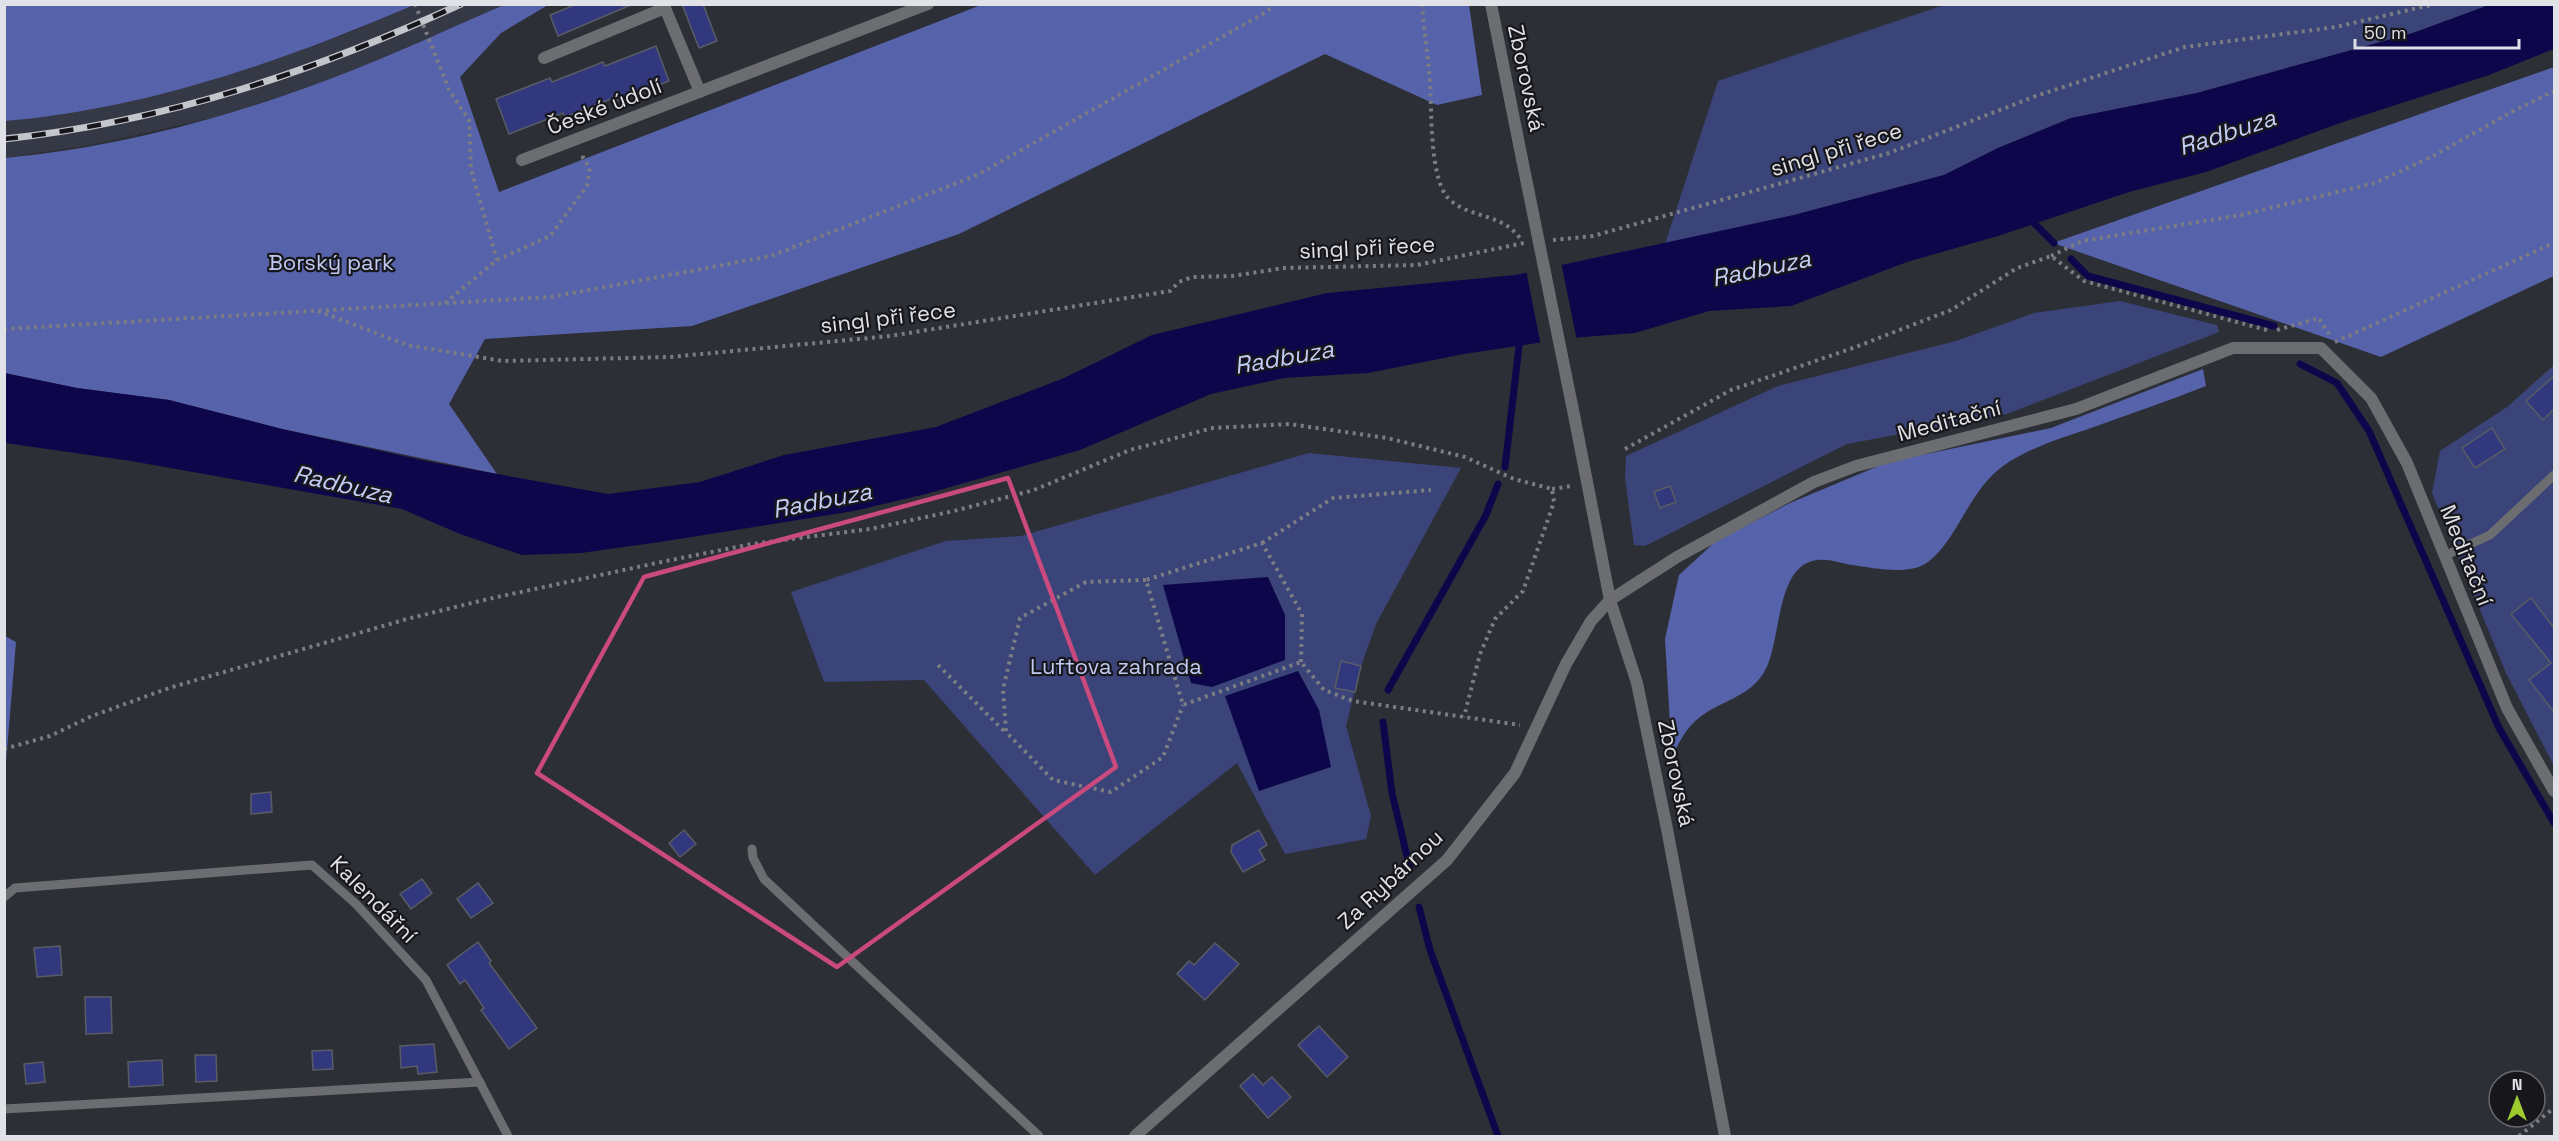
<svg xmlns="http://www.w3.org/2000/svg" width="2559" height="1141" viewBox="0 0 2559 1141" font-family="'Space Grotesk',sans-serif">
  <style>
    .built { fill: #353845 }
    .green { fill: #3b4479 }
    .forest { fill: #5662aa }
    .water { fill: #0e064a }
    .pier { fill: #2d2f37 }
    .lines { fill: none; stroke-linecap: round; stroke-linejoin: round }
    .stream { stroke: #0e064a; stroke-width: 7 }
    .building { fill: #31387d; stroke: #5a5c65; stroke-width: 1.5 }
    .path { stroke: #7b7d83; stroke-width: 4; stroke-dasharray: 3 4.5; stroke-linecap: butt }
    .service { stroke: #6c6d71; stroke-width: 9 }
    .minor { stroke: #6c6d71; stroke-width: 12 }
    .tertiary { stroke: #6c6d71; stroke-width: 12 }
    .rail-casing { stroke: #c4c5cb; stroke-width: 7 }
    .rail { stroke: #17171b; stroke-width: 4.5; stroke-dasharray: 14; stroke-linecap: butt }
    .tertiary-bridge { stroke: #6c6d71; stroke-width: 12 }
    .marked { fill: none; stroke: #ca4a7e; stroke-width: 4.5; stroke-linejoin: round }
    .labels { text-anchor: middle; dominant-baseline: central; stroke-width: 4.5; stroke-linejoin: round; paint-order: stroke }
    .street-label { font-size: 22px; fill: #e1e2e7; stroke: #17171b }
    .park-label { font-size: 22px; fill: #c0c9f2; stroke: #17171b }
    .water-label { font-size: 24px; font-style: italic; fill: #c4cef7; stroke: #17171b }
  </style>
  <rect width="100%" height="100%" fill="#2d2f37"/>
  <path class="built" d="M414,5H504L354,70L295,92L212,118L90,145L5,158V121L84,110L202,83L341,36Z"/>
  <g class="green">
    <path d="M1944,5H2489L2413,33L2197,93L2071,118L1998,148L1944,175L1794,215L1665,244L1718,81Z"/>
    <path d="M2120,301L2217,325L2219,332L2007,414L1847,444L1645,546L1634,545L1625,478L1626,456L1778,386L1956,341L2034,313Z"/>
    <path d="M2554,365V766L2506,673L2432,493L2440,451L2507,407Z"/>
    <path d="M1309,453L1461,468L1376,624L1361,666L1346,726L1371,816L1366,839L1285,854L1237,763L1095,875L924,680L824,682L791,592L946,541L1021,536Z"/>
  </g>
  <g class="forest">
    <path d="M5,4H414V5C283,61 147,109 5,121Z"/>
    <path d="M504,5H548L501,33L460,77L499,192L981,5H1469L1482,95L1437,105L1325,54L959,234L692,326L485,339L449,404L497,474L282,429L169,400L76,388L5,373V158C124,147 242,114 353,70C404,50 454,26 504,5Z"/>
    <path d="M2554,67V276L2381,357L2053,243Z"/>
    <path d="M2203,369L2206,386C2168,401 2129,414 2091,428C2061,438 2029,448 2003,466C1968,492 1958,539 1928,562C1910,576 1874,568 1852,565C1840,563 1825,557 1812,561C1774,572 1782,646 1763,674C1748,697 1721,701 1700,717C1686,728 1679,742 1672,757L1665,639L1679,575L1716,541L1790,503L1888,462L2051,428Z"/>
    <path d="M5,636L16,642L5,774Z"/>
  </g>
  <g class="water">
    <path d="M2489,5H2554V49L2489,75L2346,121L2206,172L2129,192L1998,236L1907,262L1791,306L1709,311L1635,333L1571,338L1464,354L1368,373L1284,378L1211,394L1080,450L926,494L854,511L660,542L581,553L522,555L460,534L402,509L131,461L5,443L4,373L77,388L169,400L282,429L431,462L608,494L700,482L784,455L936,427L1064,378L1152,335L1327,293L1515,275L1794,215L1944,175L1998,148L2071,118L2197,93L2413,33Z"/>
    <path d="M1268,577L1285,615V660L1212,687L1191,683L1163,585Z"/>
    <path d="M1298,671L1319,710L1331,767L1259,791L1225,696Z"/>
  </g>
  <path class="pier" d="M1561,262L1577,341L1541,346L1526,270Z"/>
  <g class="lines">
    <g class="stream">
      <path d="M2028,217L2054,243"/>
      <path d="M2071,259L2088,276L2274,326"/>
      <path d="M2300,364L2337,383L2369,431L2499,728L2554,823"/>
      <path d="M1505,467L1520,338"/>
      <path d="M1388,690L1486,515L1498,484"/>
      <path d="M1383,722L1392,793L1410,869"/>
      <path d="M1419,907L1430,950L1498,1136"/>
    </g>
  </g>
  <g class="building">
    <path d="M577,4H633L558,36L550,15Z"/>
    <path d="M682,4H703L717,41L699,48Z"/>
    <path d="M656,46L669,81L617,101L616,97L565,117L563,113L509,134L496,99L550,78L552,82L603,62L605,66Z"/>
    <path d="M2554,376V409L2543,420L2526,401Z"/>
    <path d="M2492,428L2505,449L2475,468L2462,448Z"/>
    <path d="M1670,486L1676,502L1660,508L1654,492Z"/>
    <path d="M2531,598L2554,628V712L2529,680L2551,663L2511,614Z"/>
    <path d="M1341,661L1361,666L1355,692L1335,688Z"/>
    <path d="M271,792L272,812L251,814V794Z"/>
    <path d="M684,830L696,844L680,857L669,843Z"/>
    <path d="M1259,830L1267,845L1259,850L1265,860L1243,872L1231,852L1232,845Z"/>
    <path d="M422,879L432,893L411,909L400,894Z"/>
    <path d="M478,883L493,903L471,918L457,899Z"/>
    <path d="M478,942L491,961L489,963L537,1028L509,1049L481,1010L484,1008L465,980L460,984L447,965Z"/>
    <path d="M1215,943L1239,964L1205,1000L1177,974L1189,961L1194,965Z"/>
    <path d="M60,946L62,975L37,977L34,948Z"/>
    <path d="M85,997H111L112,1033L86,1034Z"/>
    <path d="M1319,1026L1348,1057L1327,1077L1298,1045Z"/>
    <path d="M434,1044L437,1072L418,1074L417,1066L401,1068L400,1046Z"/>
    <path d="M332,1050L333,1069L313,1070L312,1051Z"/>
    <path d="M195,1055H216L217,1081L196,1082Z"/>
    <path d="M162,1060L163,1085L129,1087L128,1062Z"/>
    <path d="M43,1062L45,1082L26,1084L24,1064Z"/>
    <path d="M1253,1074L1263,1085L1272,1077L1291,1097L1268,1118L1240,1086Z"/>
  </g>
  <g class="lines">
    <g class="path">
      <path d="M415,4L449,90L469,120L471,169L497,260"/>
      <path d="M1422,4C1424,30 1428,56 1430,82C1432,110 1429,179 1449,199C1470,219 1500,212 1520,238"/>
      <path d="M1553,240L1593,236L1889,153L2036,96L2185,47L2336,27L2435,4"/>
      <path d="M2051,256L2082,241L2241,215L2375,183L2433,156L2517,109L2554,91"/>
      <path d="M445,303L497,260L550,236L587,186L590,168L583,158V153"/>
      <path d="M318,311L407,345L502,361L670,357L890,336L1170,291L1179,282L1192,277L1232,276L1284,268L1417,265L1524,243"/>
      <path d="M4,329L551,297L771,256L977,175L1266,12L1275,4"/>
      <path d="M2277,330L2319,318L2329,334"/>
      <path d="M2335,342L2554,243"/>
      <path d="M1625,449L1731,390L1853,348L1951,310L2017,268L2051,256L2084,281L2267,330"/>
      <path d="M1552,489L1572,486"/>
      <path d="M1262,543L1333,498L1431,490"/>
      <path d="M1146,580L1086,582L1020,618L1003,689L1006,732L1053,780L1111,792L1163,757L1183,705"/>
      <path d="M1301,662L1302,614L1262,543L1146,580L1183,705L1301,662L1324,690L1353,701L1520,725"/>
      <path d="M938,665L1005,732"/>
      <path d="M4,749L50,736L92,716L169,688L407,619L488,599L666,561L752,544L870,529L954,511L1034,490L1130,450L1213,428L1289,424L1387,438L1465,457L1514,479L1552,489L1554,502L1523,591L1495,619L1480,654L1464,717"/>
      <path d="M2519,1136L2554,1108"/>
    </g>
    <g class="service">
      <path d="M2444,556L2490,535L2554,475"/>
      <path d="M752,849L753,858L764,879L1039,1136"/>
      <path d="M4,897L15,888L312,865L356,904L426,980L508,1136"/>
      <path d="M4,1109L480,1082"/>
    </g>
    <g class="minor">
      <path d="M544,58L665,8L700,92"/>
      <path d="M522,160L928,4"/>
      <path d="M1610,600L1677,557L1814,482L1856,466L2076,409L2233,348H2321L2371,398L2407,463L2507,708L2554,791"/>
    </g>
    <g class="tertiary">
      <path d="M1491,4L1522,159"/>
      <path d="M1575,420L1610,600L1637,683L1667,829L1725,1136"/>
      <path d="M1135,1136L1447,860L1515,773L1566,664L1591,621L1610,600"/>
    </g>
    <defs>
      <path id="rail" d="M4,139C165,122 315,71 461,4"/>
    </defs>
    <use href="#rail" class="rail-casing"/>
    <use href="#rail" class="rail"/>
    <path class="tertiary-bridge" d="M1522,159L1575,420"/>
  </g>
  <path class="marked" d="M1008,478L1116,767L837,967L537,773L644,577Z"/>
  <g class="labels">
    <g class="street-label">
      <text transform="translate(1527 78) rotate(78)">Zborovská</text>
      <text transform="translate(604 106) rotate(-21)">České údolí</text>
      <text transform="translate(1836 149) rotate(-17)">singl při řece</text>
      <text transform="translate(1367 247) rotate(-3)">singl při řece</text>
      <text transform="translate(888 317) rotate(-7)">singl při řece</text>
      <text transform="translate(1949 420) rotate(-15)">Meditační</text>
      <text transform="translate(2467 555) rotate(68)">Meditační</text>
      <text transform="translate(1677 773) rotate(78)">Zborovská</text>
      <text transform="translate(1390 879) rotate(-43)">Za Rybárnou</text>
      <text transform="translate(374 899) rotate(45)">Kalendářní</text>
    </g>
    <g class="park-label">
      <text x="331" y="262">Borský park</text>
      <text x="1116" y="666">Luftova zahrada</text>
    </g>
    <g class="water-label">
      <text transform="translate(2227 132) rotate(-18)">Radbuza</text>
      <text transform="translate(1761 268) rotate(-12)">Radbuza</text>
      <text transform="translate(1284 357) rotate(-10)">Radbuza</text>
      <text transform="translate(343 484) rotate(13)">Radbuza</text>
      <text transform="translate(822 500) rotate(-11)">Radbuza</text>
    </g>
  </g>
  <rect width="2559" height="1141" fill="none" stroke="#e1e2e7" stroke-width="12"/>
  <g transform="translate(2517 1099)"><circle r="28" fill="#17171b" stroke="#68686d" stroke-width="1.5"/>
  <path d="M0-4.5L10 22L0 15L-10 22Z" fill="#9dca2f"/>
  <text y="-9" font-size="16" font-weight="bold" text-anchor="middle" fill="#e1e2e7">N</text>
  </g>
  <path d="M2355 39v9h164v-9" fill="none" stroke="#e1e2e7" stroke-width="3"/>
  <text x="2364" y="39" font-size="18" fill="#e1e2e7" stroke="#17171b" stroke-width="4.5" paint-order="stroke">50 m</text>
</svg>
